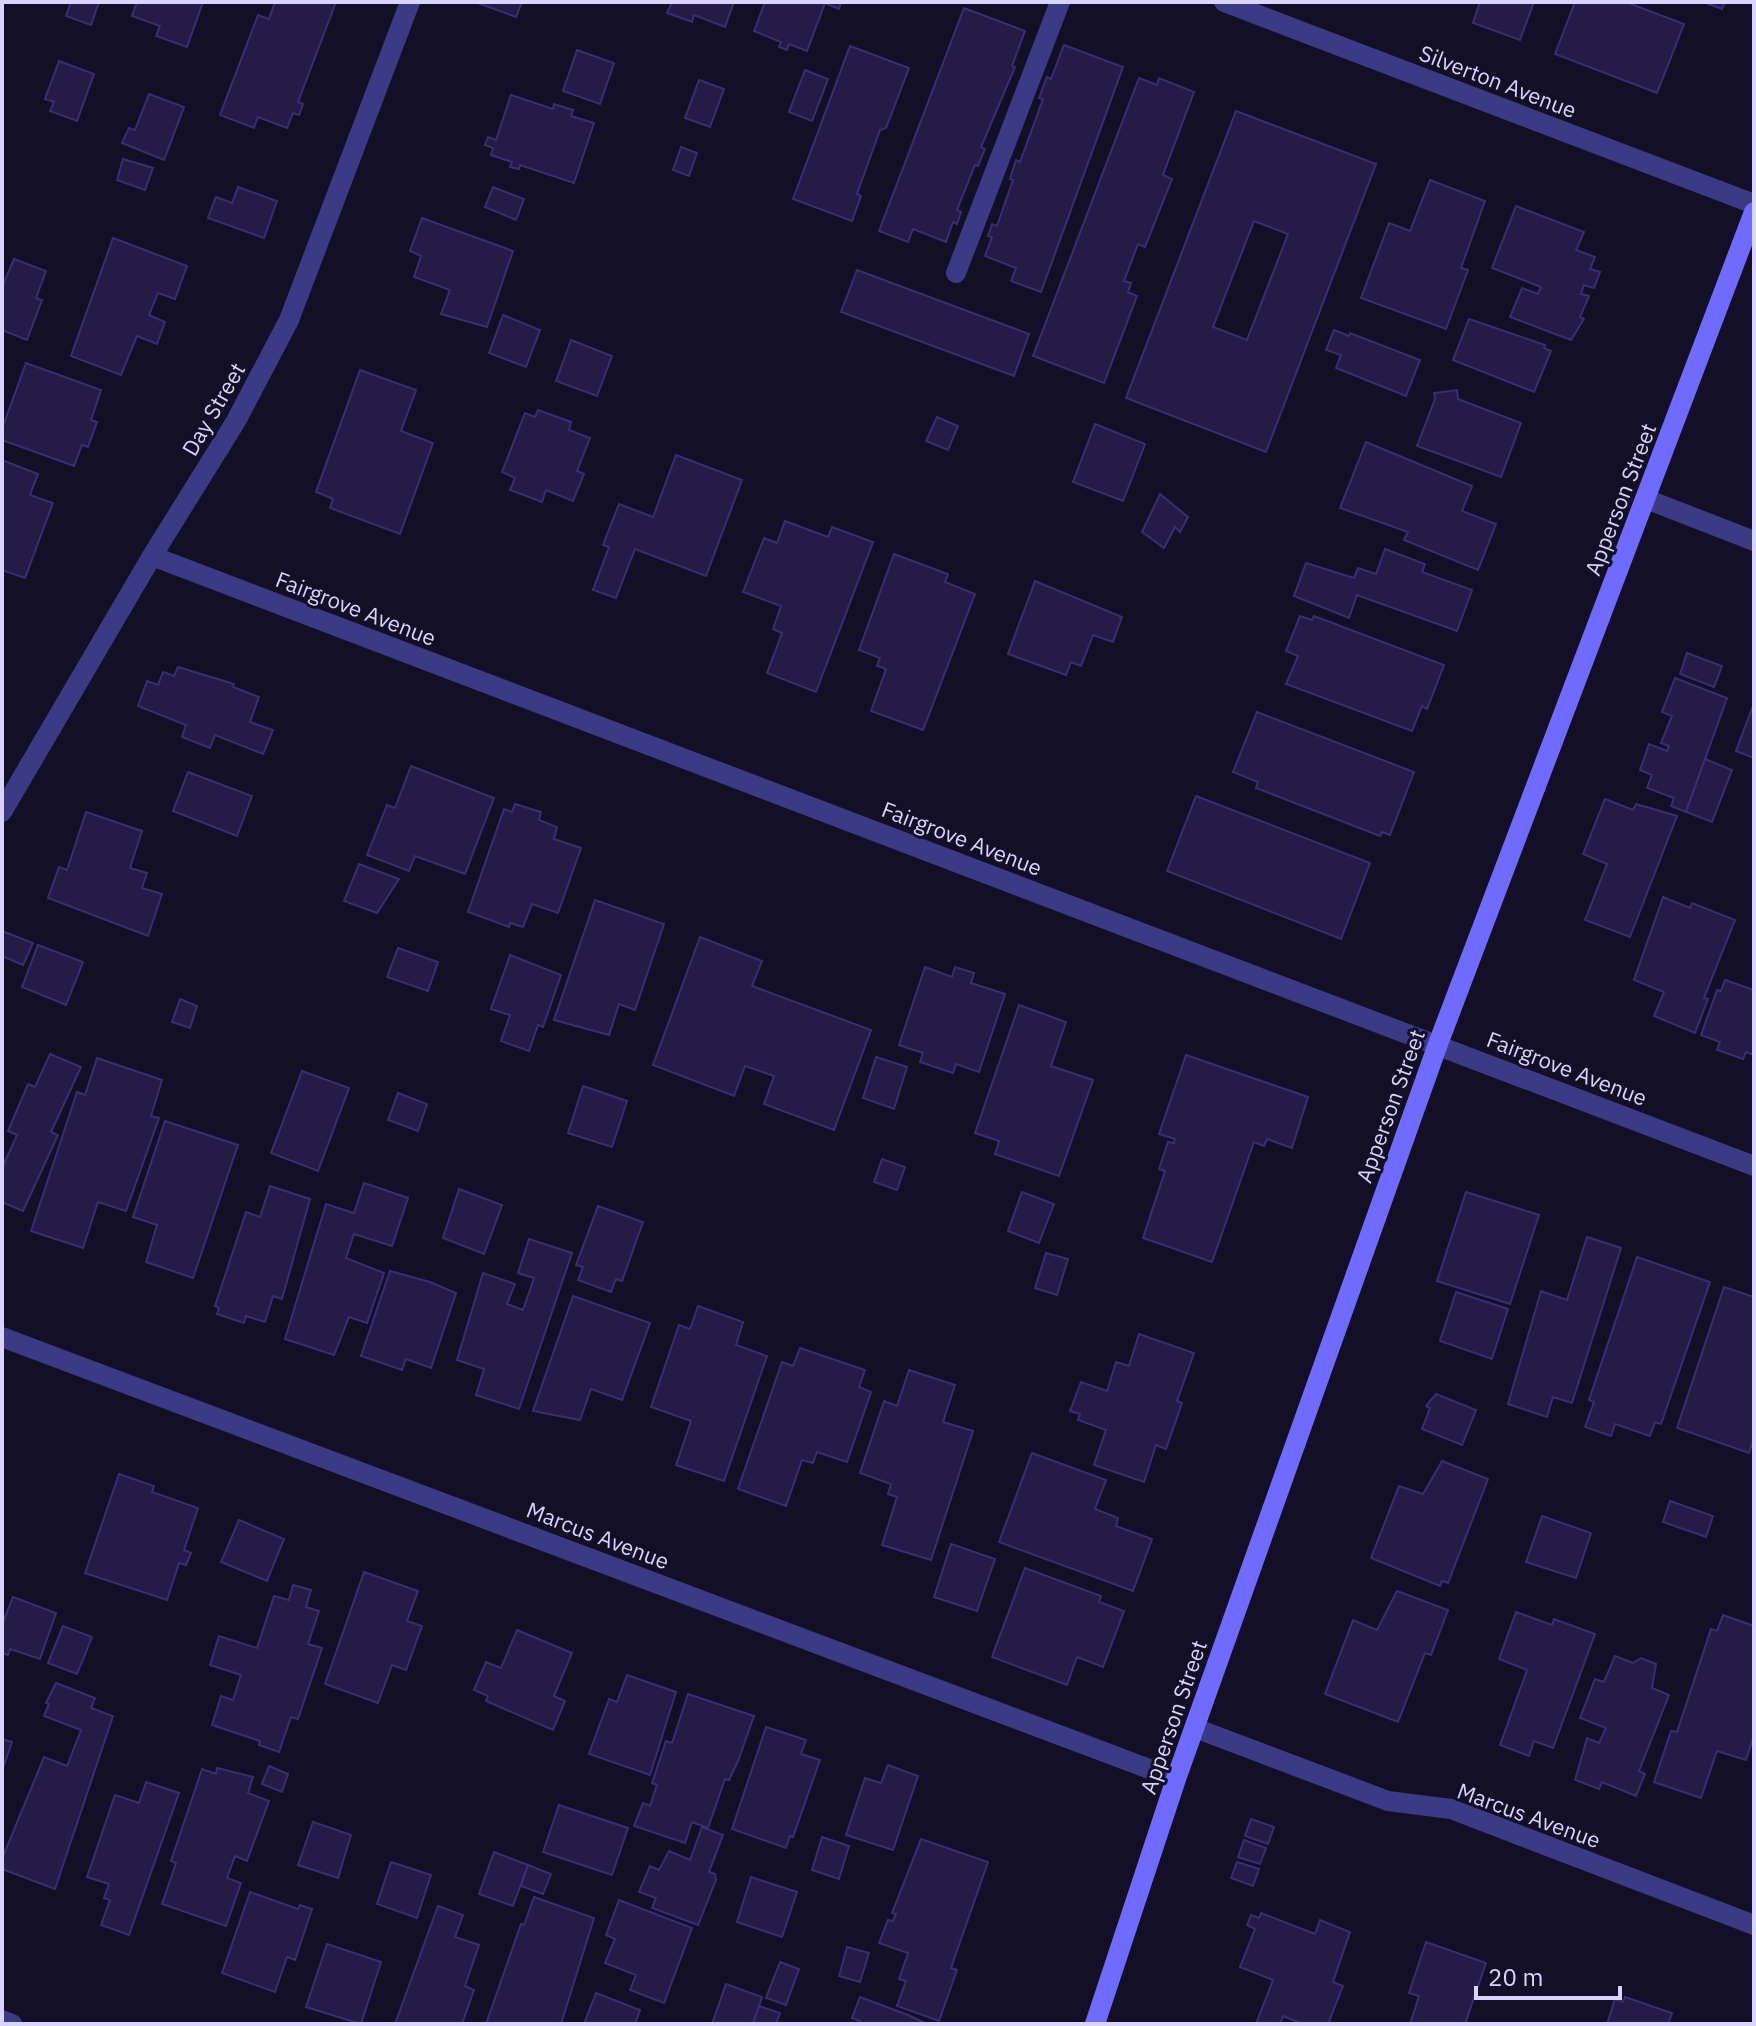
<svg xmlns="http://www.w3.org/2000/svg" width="1756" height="2026" viewBox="0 0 1756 2026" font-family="'IBM Plex Sans',sans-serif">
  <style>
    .building { fill: #241b47; stroke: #3b2d73; stroke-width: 2; fill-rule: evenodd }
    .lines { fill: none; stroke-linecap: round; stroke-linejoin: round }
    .lane { stroke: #3d3a85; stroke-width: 20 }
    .street { stroke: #3d3a85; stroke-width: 20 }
    .secondary { stroke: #6f6bff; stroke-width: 20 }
    .labels { text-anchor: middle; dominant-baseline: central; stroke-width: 6; stroke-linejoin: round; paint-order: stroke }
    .street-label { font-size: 22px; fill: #d9d4ff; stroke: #130f26 }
  </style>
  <rect width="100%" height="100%" fill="#130f26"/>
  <g class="building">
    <path d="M71,2H99L91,25L66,16Z"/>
    <path d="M137,2H203L187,47L156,36L160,26L132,16Z"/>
    <path d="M275,2H336L298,102L303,104L299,115L293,113L287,128L258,117L254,128L220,115L258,15L269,19Z"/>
    <path d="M475,2H522L516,17Z"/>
    <path d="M672,2H734L725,27L694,15L692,22L667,13Z"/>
    <path d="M765,2H841L839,9L825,3L807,51L789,44L787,50L779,47L781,42L754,31Z"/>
    <path d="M1480,2H1534L1520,40L1473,23Z"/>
    <path d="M1575,2H1626L1684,24L1657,93L1555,54Z"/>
    <path d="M1703,2H1725L1722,9Z"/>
    <path d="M964,8L1025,31L1012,66L1015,67L981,147L985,149L978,166L975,165L957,210L961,212L957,224L953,222L946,242L913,229L908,242L879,231Z"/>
    <path d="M1064,45L1123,67L1041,292L1011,281L1016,268L985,256L992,237L988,236L992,224L997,226L1013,180L1010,179L1016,160L1020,162L1043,99L1039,98L1047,77L1051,79Z"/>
    <path d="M850,46L909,68L886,128L880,130L857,194L861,196L852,221L793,199Z"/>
    <path d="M577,50L614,63L600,104L563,91Z"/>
    <path d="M59,61L94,74L77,121L50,111L54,102L45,99Z"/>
    <path d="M805,70L828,79L812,121L789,112Z"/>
    <path d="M1139,78L1157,85L1159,78L1194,92L1163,175L1172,179L1145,247L1138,244L1124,281L1131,283L1128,292L1137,296L1104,383L1033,356Z"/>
    <path d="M699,80L724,89L710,127L685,118Z"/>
    <path d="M149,94L184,107L164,160L122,143L129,128L135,130Z"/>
    <path d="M511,95L553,109L554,104L573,110L571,116L594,123L574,183L520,165L519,169L510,167L512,162L491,155L493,148L485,145L488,137L496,140Z"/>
    <path d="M1236,111L1376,164L1266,452L1126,398ZM1254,221L1288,234L1247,340L1213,327Z"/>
    <path d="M681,147L697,153L689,176L673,170Z"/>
    <path d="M123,159L153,168L145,190L117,180Z"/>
    <path d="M1430,180L1485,201L1461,268L1468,270L1446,329L1361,298L1389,223L1410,231Z"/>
    <path d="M238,187L277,201L264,238L208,218L216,197L232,203Z"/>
    <path d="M493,187L524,199L516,220L485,207Z"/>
    <path d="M1516,206L1584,232L1576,250L1595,257L1590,269L1600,272L1594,288L1584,285L1581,294L1589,296L1580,317L1584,319L1571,340L1510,317L1522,288L1538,294L1541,287L1492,268Z"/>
    <path d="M422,218L513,251L487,327L441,314L450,290L414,277L421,256L410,251Z"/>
    <path d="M113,238L187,266L175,299L158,293L149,315L165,322L157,344L137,336L121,375L71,356Z"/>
    <path d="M14,259L46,271L36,298L42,300L27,340L2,330V287Z"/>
    <path d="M857,270L1029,334L1014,376L841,312Z"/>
    <path d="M503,315L540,330L526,367L489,353Z"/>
    <path d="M1469,319L1545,345L1544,348L1551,351L1534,392L1453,360Z"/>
    <path d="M1334,330L1349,336L1350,333L1420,360L1406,396L1336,368L1341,355L1326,350Z"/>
    <path d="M571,340L612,356L597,396L556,381Z"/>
    <path d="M26,363L101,390L91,420L97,422L88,447L82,445L74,466L2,440V429Z"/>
    <path d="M360,370L416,390L401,431L433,443L400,534L330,508L333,499L316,492Z"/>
    <path d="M1457,390L1458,399L1521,423L1501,477L1417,446L1435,399L1434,393Z"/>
    <path d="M538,410L571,422L569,430L590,438L577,471L584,474L573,501L546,490L542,502L510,490L515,478L502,472L525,413L535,417Z"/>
    <path d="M937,417L958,426L948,450L926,441Z"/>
    <path d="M1095,424L1145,444L1123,501L1073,482Z"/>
    <path d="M1366,442L1472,486L1462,511L1496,524L1478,570L1404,540L1408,532L1340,508Z"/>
    <path d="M676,455L742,480L706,576L635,549L616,598L593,590L609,547L603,545L619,504L653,517Z"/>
    <path d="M2,460L38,474L30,495L53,503L25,578L2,570Z"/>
    <path d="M1160,494L1188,517L1180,532L1175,527L1164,548L1142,532Z"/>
    <path d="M785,521L828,537L832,527L873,542L816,692L767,673L782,633L773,629L781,606L743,592L764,538L777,543Z"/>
    <path d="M1385,549L1425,564L1422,572L1472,590L1457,631L1357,595L1349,618L1294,596L1306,563L1354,578L1358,568L1376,574Z"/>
    <path d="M894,554L948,574L945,582L975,594L923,730L871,711L886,669L877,666L880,658L859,650Z"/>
    <path d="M1035,581L1122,617L1113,642L1093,635L1081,666L1071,662L1066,675L1008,654Z"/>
    <path d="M1300,616L1312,620L1314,616L1444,665L1427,709L1422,706L1412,731L1286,684L1298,656L1286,651Z"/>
    <path d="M1687,653L1722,666L1714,687L1680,674Z"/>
    <path d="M178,667L234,684L233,687L259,697L250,722L273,730L263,754L215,735L210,748L182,737L186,725L138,706L147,681L158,685L163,672L174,676Z"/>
    <path d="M1675,678L1727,698L1686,812L1671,806L1674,798L1647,788L1652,775L1640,770L1649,744L1667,751L1669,746L1661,743L1672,716L1662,712Z"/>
    <path d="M1754,703V758L1736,751Z"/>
    <path d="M1257,712L1414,772L1390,835L1382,832L1380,836L1256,788L1258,782L1233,772Z"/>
    <path d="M1705,759L1732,770L1712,822L1686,812Z"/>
    <path d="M411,766L494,798L465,874L415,856L409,871L367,855L387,805L395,808Z"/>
    <path d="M188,772L252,796L237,836L173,811Z"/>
    <path d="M1196,796L1370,863L1341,939L1167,871Z"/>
    <path d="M1605,799L1633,810L1636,804L1677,816L1630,937L1585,920L1607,864L1583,854Z"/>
    <path d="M515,804L541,812L539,820L557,827L554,839L581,848L558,913L532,904L523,927L510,923L509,927L468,912L504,809L512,812Z"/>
    <path d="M86,812L142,831L130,868L147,873L142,888L162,894L148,936L48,898L59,867L67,870Z"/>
    <path d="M359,864L399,879L377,913L344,901Z"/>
    <path d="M1663,897L1690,908L1692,903L1735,920L1704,998L1708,999L1695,1033L1654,1016L1664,992L1634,980Z"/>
    <path d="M595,900L664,924L635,1010L619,1004L609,1035L554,1020Z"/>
    <path d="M2,931L33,943L23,965L2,956Z"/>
    <path d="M700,937L762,961L752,986L871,1030L834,1130L764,1104L774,1076L745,1066L734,1096L653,1065Z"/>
    <path d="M38,945L83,962L66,1005L22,987Z"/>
    <path d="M398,948L438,962L428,991L387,977Z"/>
    <path d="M510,955L561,975L543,1027L538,1025L529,1051L501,1041L510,1015L491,1009Z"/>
    <path d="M925,967L952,977L955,967L974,973L971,983L1005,994L979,1072L956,1064L953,1073L920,1062L923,1053L899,1045Z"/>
    <path d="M1725,980L1754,990V1055L1746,1052L1743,1059L1717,1050L1720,1042L1701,1035L1717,990L1721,991Z"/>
    <path d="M180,999L197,1006L190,1028L172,1022Z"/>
    <path d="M1019,1005L1066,1022L1051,1066L1093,1080L1059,1176L995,1154L999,1141L975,1133Z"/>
    <path d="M50,1054L81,1067L51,1132L58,1135L23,1211L2,1202V1168L17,1135L8,1131L28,1084L35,1087Z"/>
    <path d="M1186,1055L1308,1097L1292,1148L1267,1139L1264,1146L1254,1142L1212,1262L1143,1238L1165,1171L1159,1169L1168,1142L1174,1143L1175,1139L1159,1134Z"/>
    <path d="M876,1057L907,1067L894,1109L863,1098Z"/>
    <path d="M97,1058L162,1080L151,1116L159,1118L126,1211L98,1202L83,1248L31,1231L77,1092L85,1095Z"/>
    <path d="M302,1071L349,1088L318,1171L271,1153Z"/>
    <path d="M583,1086L627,1101L612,1147L568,1133Z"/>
    <path d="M398,1093L427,1104L418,1131L388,1120Z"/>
    <path d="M165,1121L238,1145L193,1278L146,1262L157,1225L133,1217Z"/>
    <path d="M882,1159L905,1167L897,1190L874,1182Z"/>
    <path d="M364,1183L408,1198L392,1246L354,1234L346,1258L384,1273L367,1323L349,1317L334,1355L285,1339L326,1204L354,1213Z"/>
    <path d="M270,1186L310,1199L282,1299L273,1296L265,1322L246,1316L244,1323L217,1314L219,1308L215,1306L246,1212L260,1217Z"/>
    <path d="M459,1189L502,1205L484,1254L443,1238Z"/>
    <path d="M1022,1192L1054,1204L1039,1243L1008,1231Z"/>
    <path d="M1466,1192L1539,1215L1510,1304L1437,1281Z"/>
    <path d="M598,1206L643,1222L622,1281L616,1279L611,1292L578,1280L583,1267L576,1265Z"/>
    <path d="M1587,1237L1621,1248L1572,1403L1553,1397L1547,1417L1508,1404L1541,1291L1567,1300Z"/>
    <path d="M529,1239L572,1253L519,1409L476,1395L484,1369L457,1360L483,1273L515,1284L507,1304L523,1310L534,1278L518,1273Z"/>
    <path d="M1046,1253L1068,1259L1057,1295L1035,1288Z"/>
    <path d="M1637,1257L1710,1282L1661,1424L1655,1422L1650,1436L1615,1424L1611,1436L1585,1427L1594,1402L1589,1400Z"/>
    <path d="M390,1271L430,1282L456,1293L431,1368L406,1359L402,1370L361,1356Z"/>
    <path d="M1724,1287L1754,1297V1437L1749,1453L1677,1428Z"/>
    <path d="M1456,1292L1508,1309L1492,1359L1440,1341Z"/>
    <path d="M573,1296L650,1323L622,1400L591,1389L580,1420L533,1411Z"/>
    <path d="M698,1306L743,1322L736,1345L767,1356L724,1481L676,1465L691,1421L651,1407L679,1325L690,1329Z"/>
    <path d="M1139,1334L1194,1353L1177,1401L1182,1403L1166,1449L1156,1445L1144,1482L1094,1465L1106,1430L1078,1420L1080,1414L1070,1411L1081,1382L1107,1391L1116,1362L1129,1366Z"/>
    <path d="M800,1348L865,1370L859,1387L871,1392L847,1462L817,1452L813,1463L802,1460L786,1506L738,1489L782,1362L793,1366Z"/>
    <path d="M909,1370L955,1385L943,1422L973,1431L931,1560L882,1545L897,1497L888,1494L891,1484L860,1473L884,1401L897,1406Z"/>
    <path d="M1436,1394L1476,1410L1462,1445L1422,1429L1430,1408L1426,1406Z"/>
    <path d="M1032,1453L1106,1480L1095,1509L1118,1518L1116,1526L1152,1539L1133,1591L999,1542Z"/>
    <path d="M1442,1461L1488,1479L1448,1583L1442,1581L1440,1586L1371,1558L1399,1486L1423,1494Z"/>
    <path d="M119,1474L154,1486L152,1492L198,1508L184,1550L191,1553L186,1565L179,1563L167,1600L85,1573Z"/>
    <path d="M1670,1501L1713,1516L1706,1537L1663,1522Z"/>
    <path d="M1542,1516L1591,1533L1576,1578L1526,1562Z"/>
    <path d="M239,1520L284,1539L267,1581L221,1562Z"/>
    <path d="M951,1544L995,1559L977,1611L934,1597Z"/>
    <path d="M1025,1568L1101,1596L1099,1602L1124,1611L1103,1667L1077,1657L1067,1685L992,1657Z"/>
    <path d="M364,1572L418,1591L407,1621L422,1626L406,1670L392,1665L378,1703L325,1684Z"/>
    <path d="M293,1585L311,1590L306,1607L319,1611L308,1644L322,1648L298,1719L291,1717L279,1752L259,1745L260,1741L212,1725L221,1696L233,1700L241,1675L210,1665L219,1636L257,1648L274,1596L289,1600Z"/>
    <path d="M1397,1591L1448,1610L1431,1655L1425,1653L1398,1722L1325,1694L1353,1620L1377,1630Z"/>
    <path d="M13,1597L56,1613L40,1659L10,1649L8,1655L2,1653V1625Z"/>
    <path d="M1516,1612L1552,1625L1554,1619L1595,1634L1553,1748L1534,1741L1529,1756L1500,1745L1527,1670L1499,1659Z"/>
    <path d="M1723,1615L1754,1626V1735L1746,1760L1717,1751L1701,1798L1654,1782L1671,1731L1677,1732L1711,1629L1717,1631Z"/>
    <path d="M63,1626L92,1637L77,1674L48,1663Z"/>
    <path d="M517,1630L572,1653L554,1696L565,1701L553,1730L486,1701L488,1696L474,1690L486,1662L501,1668Z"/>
    <path d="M1615,1656L1633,1663L1641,1658L1656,1664L1652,1688L1669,1695L1639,1771L1645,1774L1636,1796L1602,1782L1599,1789L1575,1780L1587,1738L1599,1743L1606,1728L1580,1718L1595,1679L1604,1682Z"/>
    <path d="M627,1675L676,1692L650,1775L589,1754L609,1699L617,1702Z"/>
    <path d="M56,1683L95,1698L91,1708L113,1716L55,1889L2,1869V1859L44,1757L67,1766L81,1730L44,1716L49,1704L46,1703Z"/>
    <path d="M688,1694L754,1716L738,1761L729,1780L725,1779L708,1828L692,1822L685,1843L634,1826L643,1803L650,1806L657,1785L652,1783L666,1741L672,1743Z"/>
    <path d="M766,1727L806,1740L801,1754L820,1760L793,1837L790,1836L786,1848L732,1829Z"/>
    <path d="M2,1739L12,1742L2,1771Z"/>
    <path d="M888,1765L918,1776L893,1850L846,1835L865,1778L881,1783Z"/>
    <path d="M269,1766L288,1774L282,1792L262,1784Z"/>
    <path d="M217,1768L253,1777L248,1793L269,1801L247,1861L235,1856L227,1878L241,1883L226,1926L162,1904L176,1863L171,1861L202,1769L216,1774Z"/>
    <path d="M146,1782L179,1793L129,1935L101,1925L110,1900L104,1898L109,1884L87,1877L115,1795L139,1803Z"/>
    <path d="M559,1805L628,1828L612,1875L543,1852Z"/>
    <path d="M1251,1819L1274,1827L1268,1844L1245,1836Z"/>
    <path d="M313,1822L351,1835L338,1878L298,1865Z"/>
    <path d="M702,1827L723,1835L709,1872L715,1874L716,1880L698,1925L652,1908L656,1898L639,1892L650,1866L659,1870L669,1851L690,1860Z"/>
    <path d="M822,1837L849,1846L839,1879L812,1870Z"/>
    <path d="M921,1839L988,1862L951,1968L957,1970L939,2021L897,2006L906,1981L899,1979L908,1953L879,1943L888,1920L893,1921L896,1914L892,1913Z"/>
    <path d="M1244,1840L1266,1848L1260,1864L1238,1857Z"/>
    <path d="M494,1852L528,1865L513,1906L479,1894Z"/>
    <path d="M391,1862L431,1875L417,1918L377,1904Z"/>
    <path d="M1237,1862L1259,1869L1253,1886L1231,1878Z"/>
    <path d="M528,1865L551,1874L543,1894L521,1886Z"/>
    <path d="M751,1877L797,1892L782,1937L737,1922Z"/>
    <path d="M250,1892L298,1909L300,1905L312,1909L295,1960L287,1957L275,1992L222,1973Z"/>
    <path d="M534,1897L594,1918L561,2024H486L521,1924L524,1925Z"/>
    <path d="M619,1900L692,1928L664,2003L630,1990L636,1975L605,1963L615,1939L606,1935Z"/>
    <path d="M438,1906L463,1915L455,1937L479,1945L465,1986L474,1990L462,2024H395Z"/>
    <path d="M1261,1913L1315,1934L1320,1920L1350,1932L1333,1982L1343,1986L1328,2024H1303L1283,2016L1280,2024H1256L1273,1980L1240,1967L1255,1929L1247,1925L1251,1915L1259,1918Z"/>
    <path d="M1426,1942L1486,1963L1465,2024H1410L1419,1996L1409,1993Z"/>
    <path d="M327,1944L381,1962L361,2024L306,2007Z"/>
    <path d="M847,1947L869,1953L860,1982L839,1976Z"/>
    <path d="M780,1962L799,1969L786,2005L766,1998Z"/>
    <path d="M726,1984L762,1997L753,2024H712Z"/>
    <path d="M596,1993L640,2010L635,2024H584Z"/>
    <path d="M860,1997L908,2015L927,2024H858L860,2021L852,2018Z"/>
    <path d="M1625,1997L1672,2013L1668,2024H1607L1615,1999L1623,2002Z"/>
    <path d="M759,2006L780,2013L776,2024H753Z"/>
  </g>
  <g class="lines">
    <path class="lane" d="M956,273L1060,2"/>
    <g class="street">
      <path d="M1224,2L1754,204"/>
      <path d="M1646,499L1754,541"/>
      <path d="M152,556L1754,1166"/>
      <path d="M2,812L152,556L236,421L289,320L410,2"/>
      <path d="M2,1337L1176,1779"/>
      <path d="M1195,1728L1388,1801L1451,1809L1754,1925"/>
      <path d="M2,2020L12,2024"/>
    </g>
    <path class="secondary" d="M1095,2024L1176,1779L1438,1044L1754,212"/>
  </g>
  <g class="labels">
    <g class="street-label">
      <text transform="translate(1498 81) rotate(21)">Silverton Avenue</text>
      <text transform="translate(213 409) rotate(-60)">Day Street</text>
      <text transform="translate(1620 499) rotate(-69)">Apperson Street</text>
      <text transform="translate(356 608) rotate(21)">Fairgrove Avenue</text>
      <text transform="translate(962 838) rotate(21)">Fairgrove Avenue</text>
      <text transform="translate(1567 1068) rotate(21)">Fairgrove Avenue</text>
      <text transform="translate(1390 1106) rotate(-70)">Apperson Street</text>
      <text transform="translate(598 1535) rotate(21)">Marcus Avenue</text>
      <text transform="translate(1173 1717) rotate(-71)">Apperson Street</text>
      <text transform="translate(1529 1815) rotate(20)">Marcus Avenue</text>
    </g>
  </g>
  <rect width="1756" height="2026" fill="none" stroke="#d9d4ff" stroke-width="8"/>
  <path d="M1476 1986v12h144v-12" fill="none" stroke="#d9d4ff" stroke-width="4"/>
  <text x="1488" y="1986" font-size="24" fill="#d9d4ff" stroke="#130f26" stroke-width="6" paint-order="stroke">20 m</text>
</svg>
